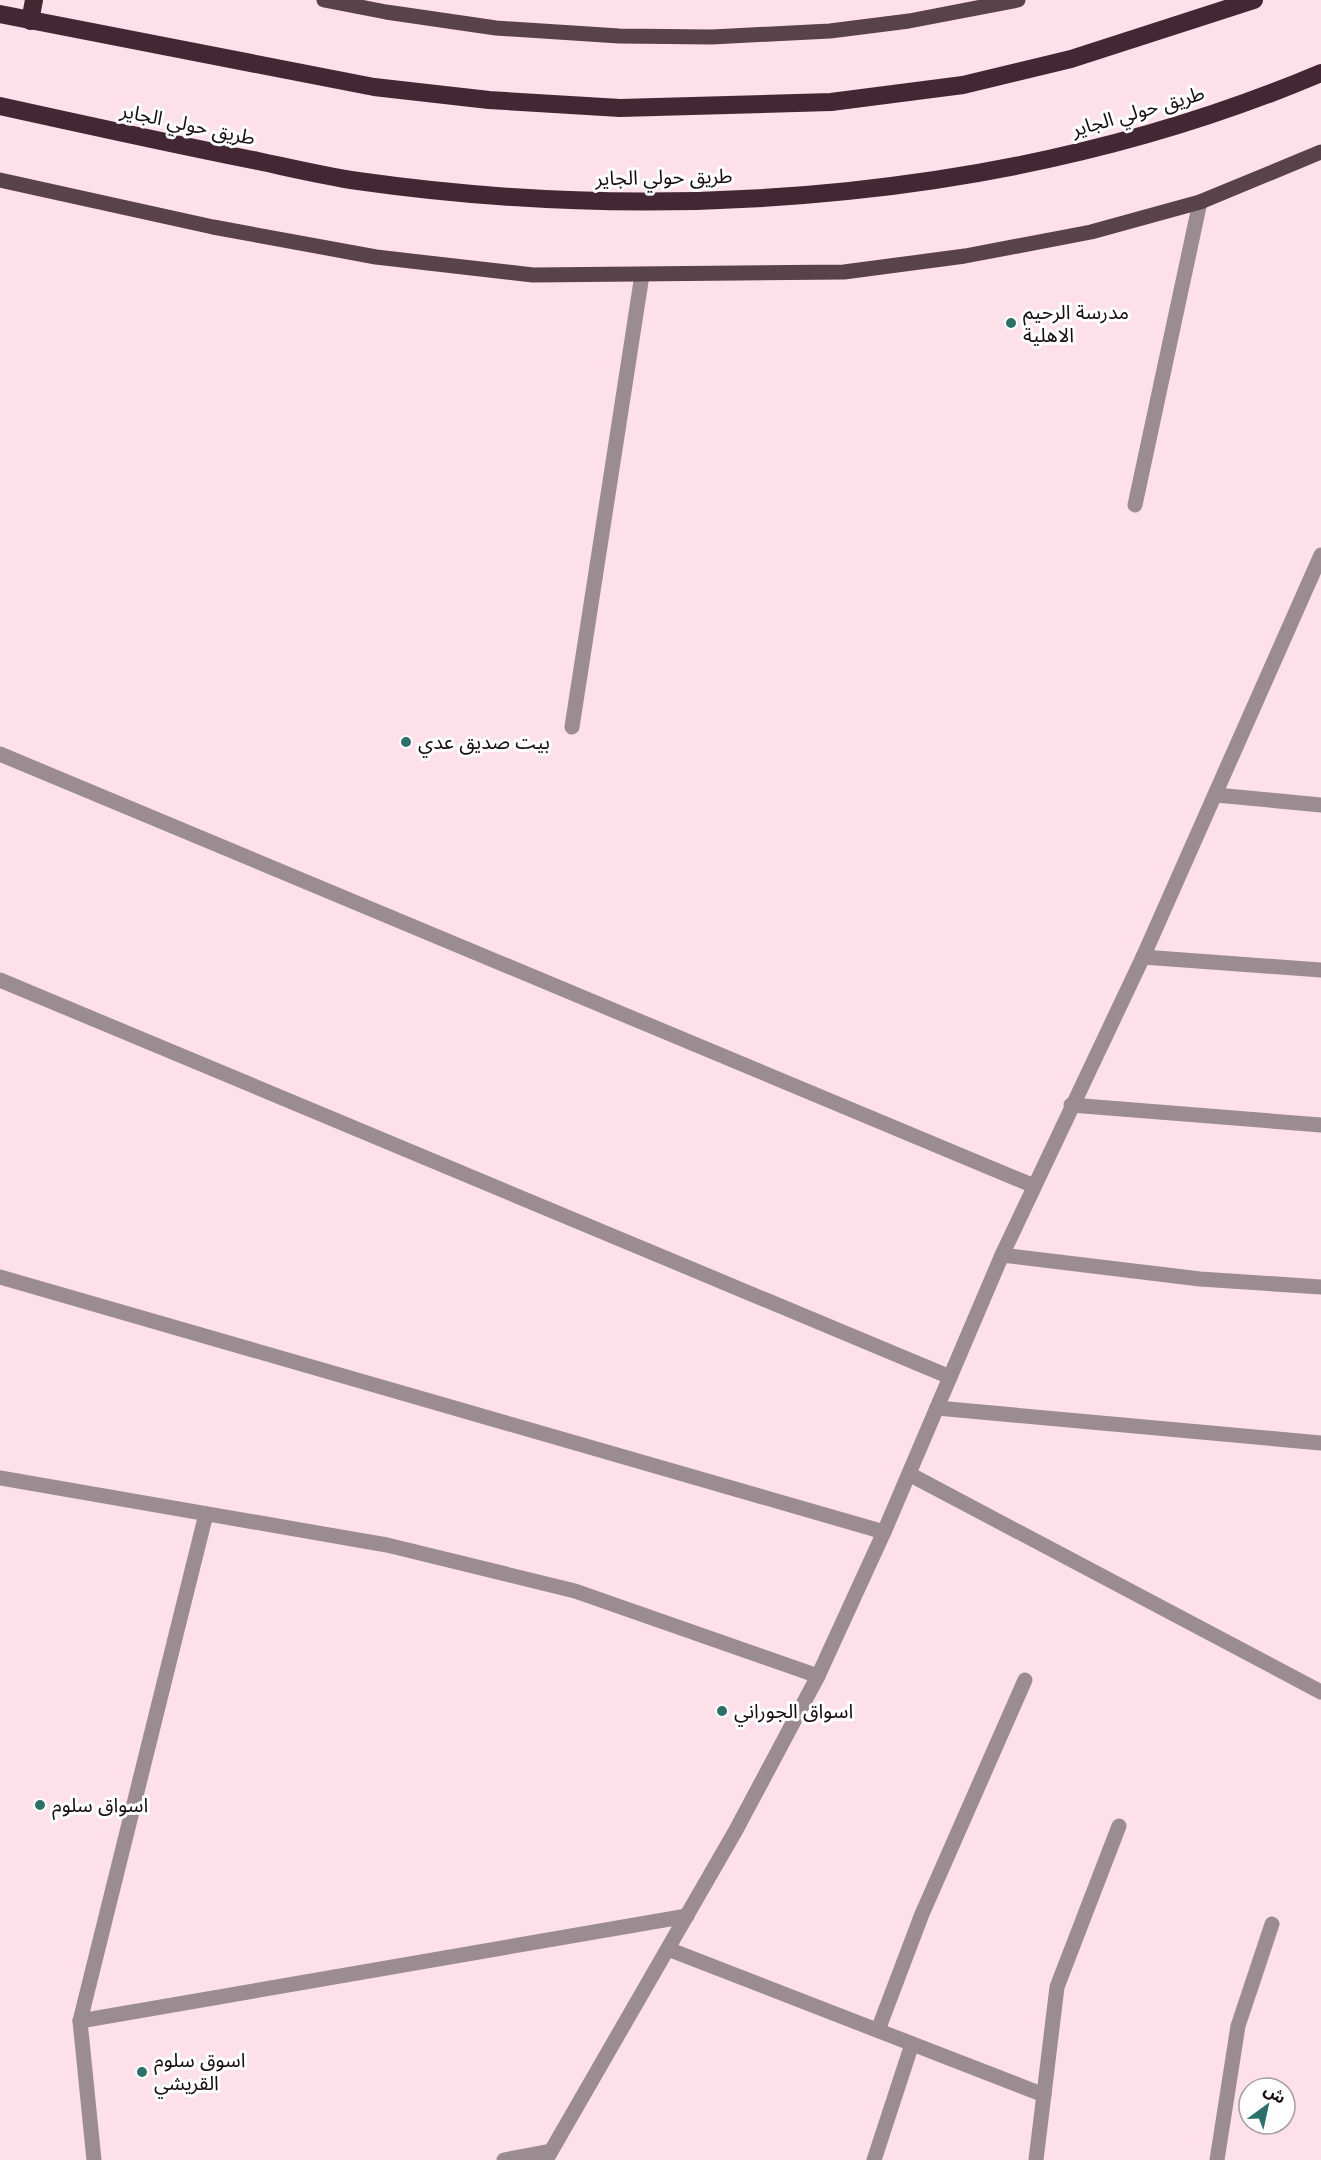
<svg xmlns="http://www.w3.org/2000/svg" width="1321" height="2160" viewBox="0 0 1321 2160" font-family="Montserrat,'Noto Sans Arabic',sans-serif">
  <style>
    .lines { fill: none; stroke-linecap: round; stroke-linejoin: round }
    .minor { stroke: #9b8c91; stroke-width: 15 }
    .major { stroke: #5a424b; stroke-width: 15 }
    .highway { stroke: #432833; stroke-width: 18 }
    .poi-dot { fill: #2a7169; stroke: #fff; stroke-width: 2 }
    .labels { text-anchor: middle; dominant-baseline: central; stroke-width: 6; stroke-linejoin: round; paint-order: stroke }
    .street-label { font-size: 20px; fill: #170c10; stroke: #fff }
    .poi-label { font-size: 20px; fill: #170c10; stroke: #fff; text-anchor: start }
  </style>
  <rect width="100%" height="100%" fill="#fde0ea"/>
  <g class="lines">
    <g class="minor">
      <path d="M1135,505L1200,202"/>
      <path d="M572,727L642,275"/>
      <path d="M0,754L1034,1186"/>
      <path d="M1216,795L1321,805"/>
      <path d="M1143,957L1321,970"/>
      <path d="M0,980L950,1377"/>
      <path d="M1071,1105L1321,1125"/>
      <path d="M1002,1255L1200,1279L1321,1287"/>
      <path d="M0,1277L884,1532"/>
      <path d="M937,1408L1321,1443"/>
      <path d="M909,1474L1321,1692"/>
      <path d="M0,1478L387,1545L575,1591L818,1676"/>
      <path d="M668,1949L1044,2095"/>
      <path d="M80,2021L687,1916"/>
      <path d="M878,2030L922,1914L1025,1680"/>
      <path d="M94,2160L80,2021L206,1514"/>
      <path d="M504,2160L551,2151"/>
      <path d="M546,2160L736,1830L818,1676L884,1532L1002,1255L1143,957L1321,555"/>
      <path d="M874,2160L912,2044"/>
      <path d="M1036,2160L1057,1987L1119,1826"/>
      <path d="M1217,2160L1238,2026L1272,1924"/>
    </g>
    <g class="major">
      <path d="M324,0L386,12L496,28L619,36L712,37L830,31L909,21L1018,0"/>
      <path d="M0,180L213,227L376,257L533,275L844,272L965,256L1091,232L1200,202L1321,152"/>
    </g>
    <g class="highway">
      <path d="M0,14L374,87L489,100L620,108L831,102L963,85L1071,59L1254,0"/>
      <path d="M30,21L34,0"/>
      <path d="M0,106C86,125 172,144 258,161C291,168 324,176 358,181C675,226 1024,199 1321,73"/>
    </g>
  </g>
  <g class="poi-dot">
    <circle cx="1011" cy="323" r="6"/>
    <circle cx="406" cy="742" r="6"/>
    <circle cx="722" cy="1711" r="6"/>
    <circle cx="40" cy="1805" r="6"/>
    <circle cx="142" cy="2072" r="6"/>
  </g>
  <g class="labels">
    <g class="street-label">
      <text transform="translate(1138 111) rotate(-16)">طريق حولي الجاير</text>
      <text transform="translate(188 124) rotate(12)">طريق حولي الجاير</text>
      <text transform="translate(664 177) rotate(-1)">طريق حولي الجاير</text>
    </g>
    <g class="poi-label">
      <text x="1023" y="312">مدرسة الرحيم<tspan x="1023" dy="23">الاهلية</tspan></text>
      <text x="418" y="742">بيت صديق عدي</text>
      <text x="734" y="1711">اسواق الجوراني</text>
      <text x="52" y="1805">اسواق سلوم</text>
      <text x="154" y="2060">اسوق سلوم<tspan x="154" dy="23">القريشي</tspan></text>
    </g>
  </g>
  <g transform="translate(1267 2106) rotate(33)"><circle r="28" fill="#ffffff" stroke="#a29e9f" stroke-width="1.5"/>
  <path d="M0-4.5L10 22L0 15L-10 22Z" fill="#2a7169"/>
  <text y="-9" font-size="16" font-weight="bold" text-anchor="middle" fill="#170c10">ش</text>
  </g>
</svg>
